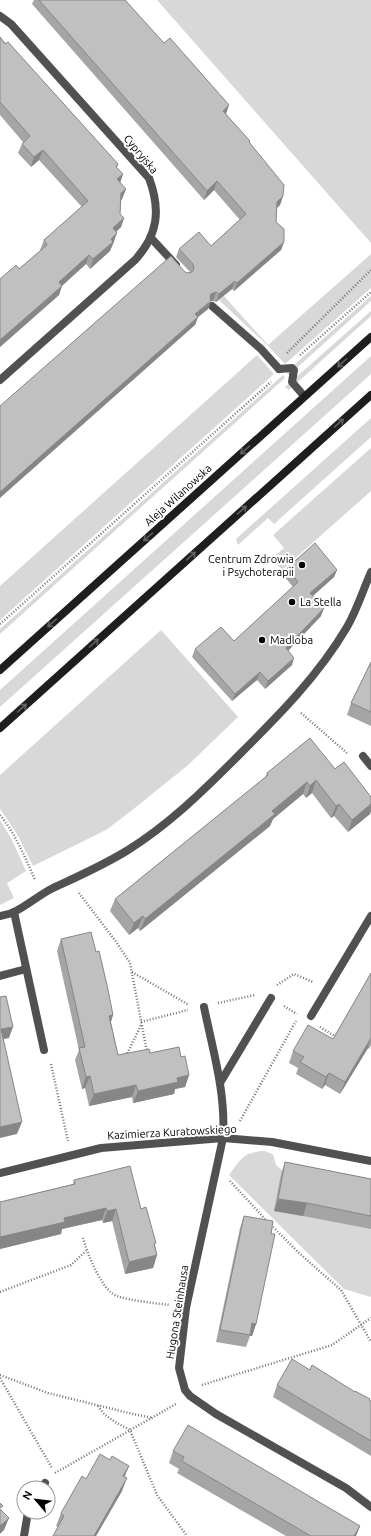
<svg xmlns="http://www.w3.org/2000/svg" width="371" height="1536" viewBox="0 0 371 1536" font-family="Ubuntu,sans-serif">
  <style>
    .green { fill: #d8d8d8 }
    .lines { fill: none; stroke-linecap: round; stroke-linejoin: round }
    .path { stroke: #737373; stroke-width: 2.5; stroke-dasharray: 1 2; stroke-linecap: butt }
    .lane { stroke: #515151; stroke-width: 8 }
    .street { stroke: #515151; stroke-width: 8 }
    .secondary { stroke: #1e1e1e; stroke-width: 8 }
    .wall { fill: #a5a5a5 }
    .shaded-wall { fill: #868686 }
    .building { fill: #c0c0c0; stroke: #868686 }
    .oneway { stroke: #626262 }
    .poi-dot { fill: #000; stroke: #fff; stroke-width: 1.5 }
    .labels { text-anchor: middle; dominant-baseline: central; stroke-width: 4; stroke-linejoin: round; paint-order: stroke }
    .street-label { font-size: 11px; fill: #000; stroke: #fff }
    .poi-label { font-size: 11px; fill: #000; stroke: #fff; text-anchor: start }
  </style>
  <rect width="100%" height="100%" fill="#fff"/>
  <g class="green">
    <path d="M157,0H371V243Z"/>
    <path d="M371,254V288L285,364L268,346L219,300L224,296L268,345Z"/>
    <path d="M371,296V301L289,375L286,372Z"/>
    <path d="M371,311V316L300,380L289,390L285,387Z"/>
    <path d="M257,355L274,374L0,620V586Z"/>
    <path d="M371,356V374L0,707V690Z"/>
    <path d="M283,375L285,378L0,634V629Z"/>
    <path d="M371,418V437L274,524L268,518L238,545L236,539Z"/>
    <path d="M371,448V491L282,570L272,558L284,548L273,535Z"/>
    <path d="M161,630L238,717L187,766L131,811L106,830L33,866L17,834L0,809V775Z"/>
    <path d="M0,820L12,840L26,871L7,883L14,898L0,905Z"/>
    <path d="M264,1151L273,1154L276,1165L282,1170L371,1224V1297L344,1289L229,1175C242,1158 242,1153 264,1151Z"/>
  </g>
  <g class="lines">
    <g class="path">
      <path d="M287,353L371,270"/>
      <path d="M300,355L371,292"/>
      <path d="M0,624L271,382"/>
      <path d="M301,713L347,753"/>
      <path d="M0,815C16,835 25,857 35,880"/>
      <path d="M79,893L117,943L130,963L147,1052"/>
      <path d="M132,972L189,1005"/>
      <path d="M277,985L294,974L313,982"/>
      <path d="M218,1003L255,995"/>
      <path d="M284,1006L297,1014"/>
      <path d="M141,1022L188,1010"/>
      <path d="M320,1027L336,1037"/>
      <path d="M126,1056L141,1025"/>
      <path d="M51,1064L68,1141"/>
      <path d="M240,1121L296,1021"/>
      <path d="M230,1181L265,1219L299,1253L341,1290L371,1342"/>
      <path d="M83,1238C87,1253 102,1291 117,1296C132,1301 154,1303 170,1305"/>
      <path d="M0,1292L71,1265L86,1251"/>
      <path d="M0,1375L48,1393L133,1414L153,1418"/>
      <path d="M0,1378L52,1468"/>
      <path d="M202,1385L332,1345L371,1318"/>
      <path d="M98,1406L104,1414L115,1422L130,1430L157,1495L187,1536"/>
      <path d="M55,1473L176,1404"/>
    </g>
    <g class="lane">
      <path d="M151,238L176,265"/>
      <path d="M279,369L292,368L294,370L292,382L304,396"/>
    </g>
    <g class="street">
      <path d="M0,16L11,24L149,178C161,210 158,235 135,260L0,380"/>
      <path d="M212,306L261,349L279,369"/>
      <path d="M363,756L371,766"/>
      <path d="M14,912L44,1050"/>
      <path d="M0,916C5,915 10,914 14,912C28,905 39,895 53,888C79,876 104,865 128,850C168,825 201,793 234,760C275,719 317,678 347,627C357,610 363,590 371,572"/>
      <path d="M0,976L26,969"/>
      <path d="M204,1007C213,1051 226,1093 223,1138L186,1308L179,1368L185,1390L190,1396L216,1414L346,1488L371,1507"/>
      <path d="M311,1016L371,916"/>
      <path d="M220,1083L271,998"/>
      <path d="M0,1173L101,1148L223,1138L272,1142L371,1161"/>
      <path d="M42,1488L45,1483"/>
      <path d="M24,1536L28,1512"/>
    </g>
    <g class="secondary">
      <path d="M0,670L371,337"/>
      <path d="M0,728L371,395"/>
    </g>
  </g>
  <g class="wall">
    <path d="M34,0H125L226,114L249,143L283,196L280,205L277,208L276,222L284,242L281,250L234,291L232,289L216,302L213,301H211L208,309L198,317L195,325L185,272L188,273L190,272L176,257L179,249L211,246L240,220L214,190L204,200L32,4Z"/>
    <path d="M0,37L118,164L117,168L123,174L120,183L126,189L122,199L121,200L120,214L124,218L121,227L116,232L114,242L110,251L90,269L86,264L62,286L59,295L0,347V279L19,269L41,250H40L44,240L82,207L39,160L31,167L18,153L22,144L23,142L0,115Z"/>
    <path d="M287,568L337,570L334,577L313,596L321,616L288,651L292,665L265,689L257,680L232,701L192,657L195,649L234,641L293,587L284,576Z"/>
    <path d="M371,662V726L347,715L351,703Z"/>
    <path d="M335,769L371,797V811L370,814L348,832L334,816L331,818L312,793L306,798L303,794L273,819L270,826L140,931L138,928L129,935L110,911L115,899L265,778L267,773Z"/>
    <path d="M61,939L96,952L113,1015L111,1022L118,1055L150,1053L181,1057L189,1075L185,1087L175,1089L174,1094L133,1103L132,1097L89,1106L85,1088L82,1089L75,1060L79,1050L57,951Z"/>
    <path d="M371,973V1045L369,1049L368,1048L340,1094L325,1085L322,1089L296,1074L298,1068L289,1063L293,1051L333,1039Z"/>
    <path d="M285,1162L371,1179V1229L303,1216L274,1211L281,1174Z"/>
    <path d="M74,1180L141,1209L155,1245L157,1255L153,1268L125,1274L112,1221L103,1223L102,1220L62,1229L61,1234L0,1249V1202L73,1184Z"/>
    <path d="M244,1216L271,1234L256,1324L252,1336H250L246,1347L216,1342L240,1228Z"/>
    <path d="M310,1370L371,1401V1456L273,1397L277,1385Z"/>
    <path d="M173,1451L360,1526L356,1536H286L177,1473L179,1469L169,1463Z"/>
    <path d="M125,1477L122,1491L96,1536H53L58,1527L56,1526L61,1513L86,1479Z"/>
  </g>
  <g class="shaded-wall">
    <path d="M229,105L226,114L220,119L223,111Z"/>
    <path d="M43,150L39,160L31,167L34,157Z"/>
    <path d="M123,174L120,183L117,179Z"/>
    <path d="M217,181L214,190L204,200L207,191Z"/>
    <path d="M126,189L122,199L118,203L121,193Z"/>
    <path d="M283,196L280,205L274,210L277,202Z"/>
    <path d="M124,218L121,227L109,238L113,228Z"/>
    <path d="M117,233L110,251L90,269L93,259L111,239Z"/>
    <path d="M284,242L281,250L234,291L237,283Z"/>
    <path d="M89,255L86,264L56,291L59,282Z"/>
    <path d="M235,281L232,289L216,302L219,294Z"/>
    <path d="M62,286L59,295L0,347V340Z"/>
    <path d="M216,292L213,301H211L208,309L198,317L195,325L0,498V492L195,314L211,294Z"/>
    <path d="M337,570L334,577L307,601L310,593Z"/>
    <path d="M324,608L321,616L283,656L286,648Z"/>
    <path d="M294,658L292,665L265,689L268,681Z"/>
    <path d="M260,672L257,680L232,701L235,694Z"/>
    <path d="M316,780L312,793L306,798L310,786Z"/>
    <path d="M307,782L303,794L273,819L270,826L140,931L145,919L272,811Z"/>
    <path d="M339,804L334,816L331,818L336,806Z"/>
    <path d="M371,804V811L370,814L348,832L352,820Z"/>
    <path d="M143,916L138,928L129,935L134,923Z"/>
    <path d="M113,1015L109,1027V1016Z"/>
    <path d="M13,1027L9,1038L0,1040L1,1029Z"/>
    <path d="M371,1038L368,1048L340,1094L345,1082Z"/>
    <path d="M329,1073L325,1085L322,1089L326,1077Z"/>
    <path d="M189,1075L185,1087L175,1089L174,1094L133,1103L138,1091L177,1078Z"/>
    <path d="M90,1076L85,1088L82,1089L86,1077Z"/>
    <path d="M136,1085L132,1097L89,1106L94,1094Z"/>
    <path d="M22,1122L17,1134L0,1138V1127Z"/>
    <path d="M278,1199L307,1203L303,1216L274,1211Z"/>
    <path d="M106,1208L102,1220L62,1229L61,1234L0,1249V1237L64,1218Z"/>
    <path d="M116,1209L112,1221L103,1223L107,1211Z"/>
    <path d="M157,1255L153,1268L125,1274L129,1262Z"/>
    <path d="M252,1323L256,1324L252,1336H250Z"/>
    <path d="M129,1466L124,1478L123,1476Z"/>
    <path d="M127,1478L122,1491L96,1536H94Z"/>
    <path d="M9,1518L4,1530L0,1534V1526Z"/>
    <path d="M360,1526L356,1536H354Z"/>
  </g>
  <g class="building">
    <path d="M39,0H125L164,43L170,38L229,105L223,111L250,141L249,142L284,185L283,196L277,202L276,222L284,229V242L237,283L235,281L219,294L216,292L211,294L210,297L211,301L195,314L198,317L0,492V406L171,256L185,272L188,273L192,272L194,269L193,264L179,249L199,232L211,246L246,214L217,181L207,191Z"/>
    <path d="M0,37L5,44L8,42L118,164L116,167L123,174L117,179L126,189L121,193L120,214L124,218L113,228L117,233L111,239L113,242L93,259L89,255L59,282L62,286L0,340V279L16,265L19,269L47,245L44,240L88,201L43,150L34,157L22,144L30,136L0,102Z"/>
    <path d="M315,543L337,570L310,593L324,608L286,648L294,658L268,681L260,672L235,694L195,649L221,627L234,641L298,582L287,568Z"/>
    <path d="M371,662V712L351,703Z"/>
    <path d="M310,738L335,769L344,762L371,797V804L352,820L339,804L336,806L316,780L310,786L307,782L272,811L275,814L145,919L143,916L134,923L115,899L268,775L267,773Z"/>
    <path d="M91,932L96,952L99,951L107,985L113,1015L109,1016L118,1055L149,1049L150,1053L179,1047L181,1057L185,1056L189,1075L177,1078L178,1082L138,1091L136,1085L94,1094L90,1076L86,1077L79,1048L85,1047L61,939Z"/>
    <path d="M371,973V1038L345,1082L329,1073L326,1077L300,1062L304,1057L293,1051L308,1025L333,1039Z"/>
    <path d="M6,996L13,1027L1,1029L22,1122L0,1127V997Z"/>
    <path d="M285,1162L371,1179V1216L307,1203L278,1199Z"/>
    <path d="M130,1166L141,1209L146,1207L156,1243L154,1244L157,1255L129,1262L116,1209L107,1211L106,1208L64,1218L65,1222L0,1237V1202L75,1184L74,1180Z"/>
    <path d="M244,1216L273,1221L271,1234H275L256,1324L252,1323L250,1335L220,1330Z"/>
    <path d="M292,1359L310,1370L312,1365L355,1392V1391L370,1399L369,1400L371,1401V1441L277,1385Z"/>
    <path d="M188,1425L360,1526L354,1536H311L182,1461L184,1457L173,1451Z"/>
    <path d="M100,1454L110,1460L112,1456L129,1466L123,1476L127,1478L94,1536H53L64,1516L61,1513L82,1476L86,1479Z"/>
    <path d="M0,1503L3,1506L0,1508Z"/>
    <path d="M0,1509L9,1518L0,1526Z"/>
  </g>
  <defs><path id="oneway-shaft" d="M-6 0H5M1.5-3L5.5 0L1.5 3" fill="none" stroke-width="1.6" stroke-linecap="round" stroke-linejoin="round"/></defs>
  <g class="oneway">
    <use href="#oneway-shaft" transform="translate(342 363) rotate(138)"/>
    <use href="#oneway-shaft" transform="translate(339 423) rotate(-42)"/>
    <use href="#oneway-shaft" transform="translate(245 450) rotate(138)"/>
    <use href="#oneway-shaft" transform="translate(242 510) rotate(-42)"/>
    <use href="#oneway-shaft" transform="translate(148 537) rotate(138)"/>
    <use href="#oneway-shaft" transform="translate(191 556) rotate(-42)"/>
    <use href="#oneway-shaft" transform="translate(52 623) rotate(138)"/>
    <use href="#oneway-shaft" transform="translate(94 643) rotate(-42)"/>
    <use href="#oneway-shaft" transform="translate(22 708) rotate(-42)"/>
  </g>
  <g class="poi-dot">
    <circle cx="302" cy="565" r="4"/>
    <circle cx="292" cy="602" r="4"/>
    <circle cx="262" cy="640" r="4"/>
  </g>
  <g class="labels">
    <g class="street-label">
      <text transform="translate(141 154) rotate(50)">Cypryjska</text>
      <text transform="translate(178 495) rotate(-42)">Aleja Wilanowska</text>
      <text transform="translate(172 1132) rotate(-3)">Kazimierza Kuratowskiego</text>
      <text transform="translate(177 1312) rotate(-81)">Hugona Steinhausa</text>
    </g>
    <g class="poi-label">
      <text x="294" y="559" text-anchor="end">Centrum Zdrowia<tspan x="294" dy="13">i Psychoterapii</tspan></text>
      <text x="300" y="602">La Stella</text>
      <text x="270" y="640">Madloba</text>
    </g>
  </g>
  <g transform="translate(36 1500) rotate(298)"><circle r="19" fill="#ffffff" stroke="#999999"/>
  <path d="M0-3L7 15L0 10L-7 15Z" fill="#000000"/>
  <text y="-6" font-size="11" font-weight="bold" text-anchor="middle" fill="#000000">N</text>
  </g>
</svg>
